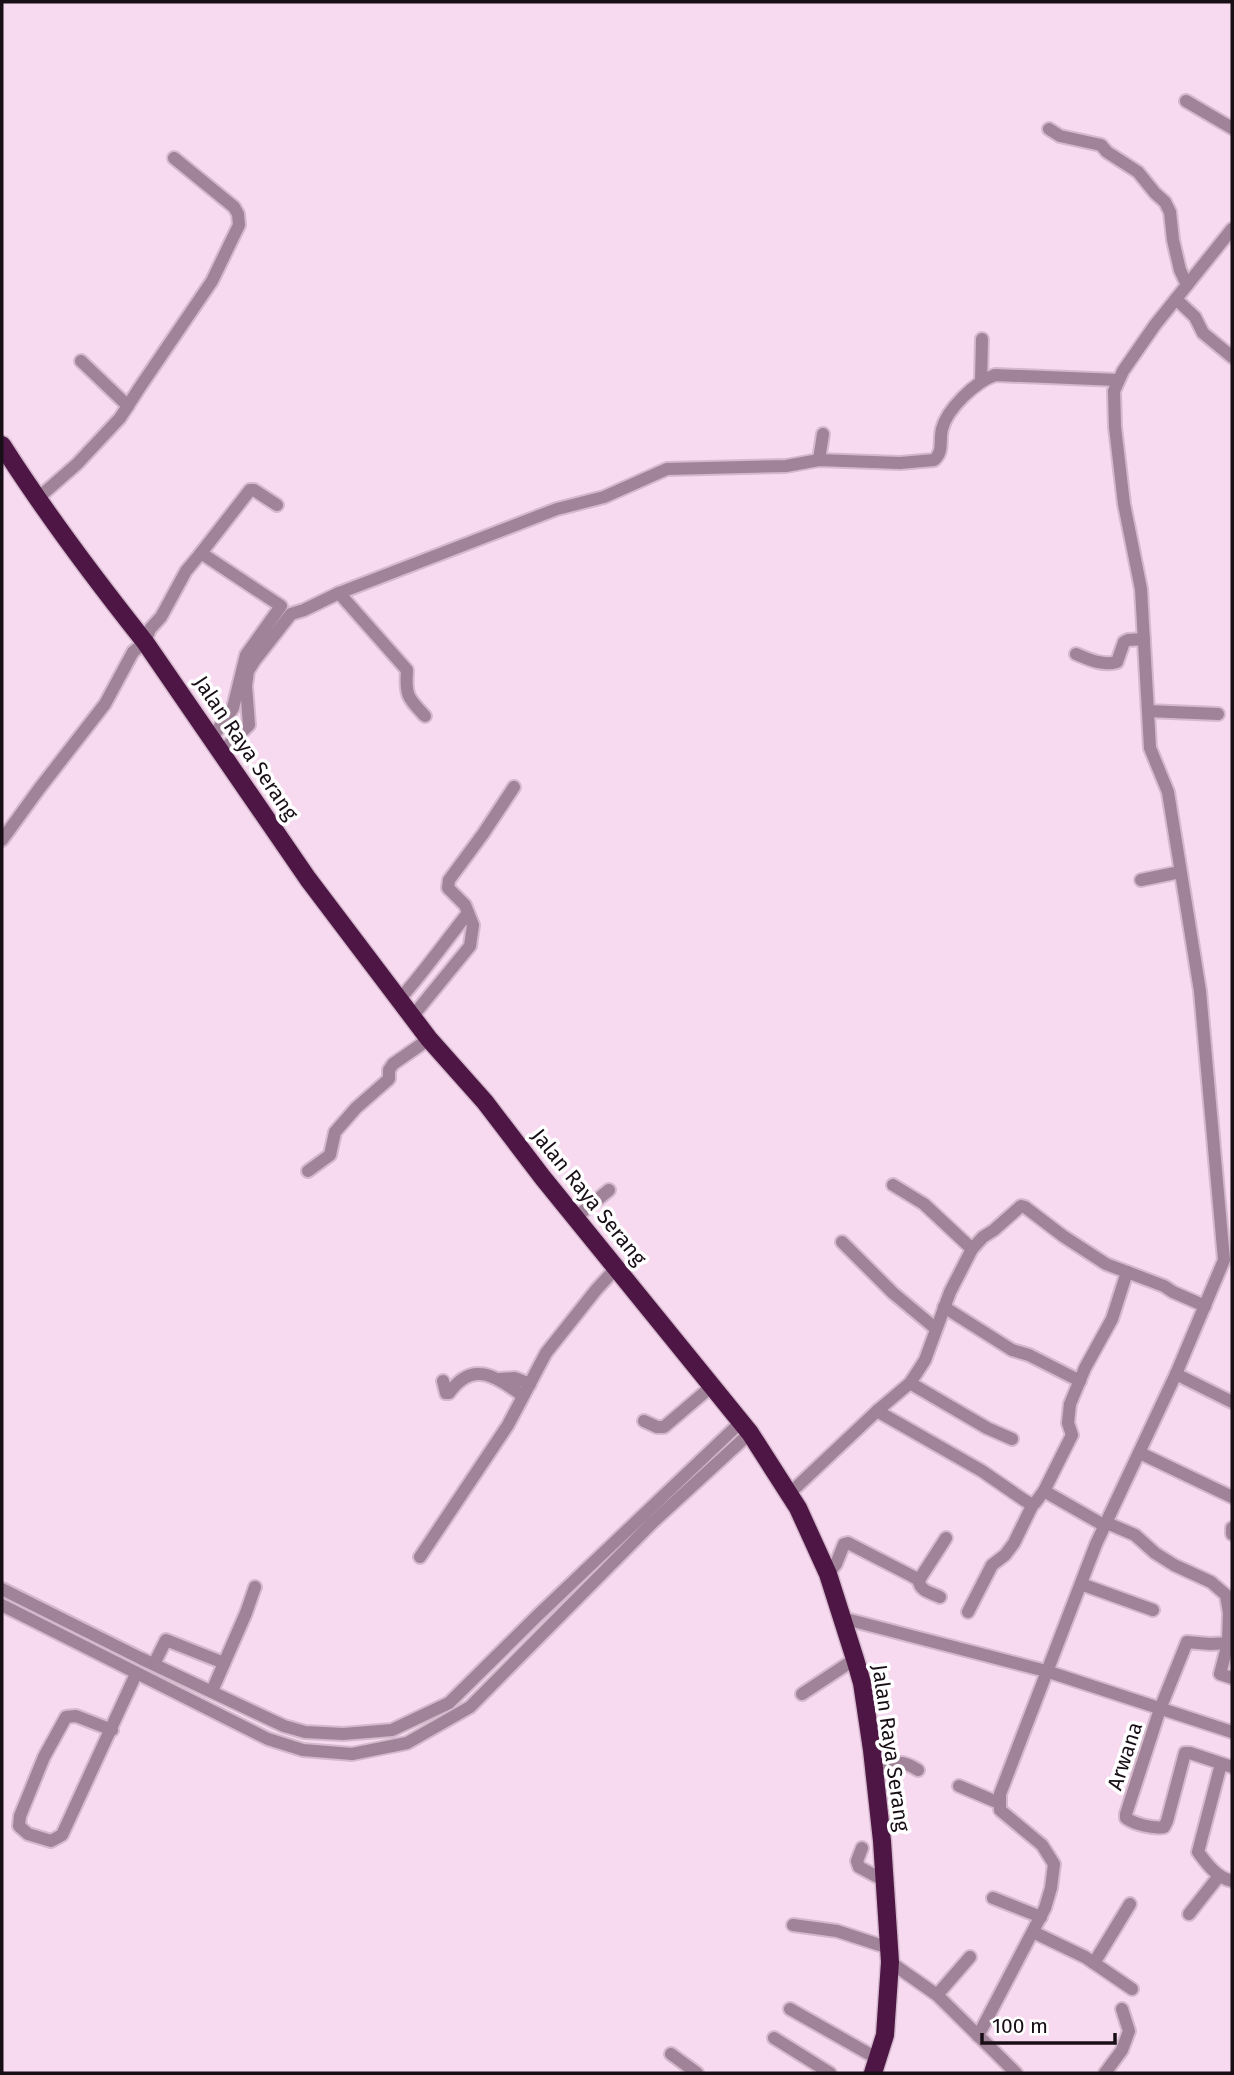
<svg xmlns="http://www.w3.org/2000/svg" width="1234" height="2075" viewBox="0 0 1234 2075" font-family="'Fira Sans',sans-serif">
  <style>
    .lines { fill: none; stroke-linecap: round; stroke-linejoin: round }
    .minor-casing { stroke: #d4b9cd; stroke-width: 16 }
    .highway-casing { stroke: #d4b9cd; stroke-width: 21 }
    .minor { stroke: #a08399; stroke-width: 12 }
    .highway { stroke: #4e1644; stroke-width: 18 }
    .labels { text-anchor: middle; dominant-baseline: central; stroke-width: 7; stroke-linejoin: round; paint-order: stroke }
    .street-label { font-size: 21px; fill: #180e16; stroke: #fff }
  </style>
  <rect width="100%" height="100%" fill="#f8daf0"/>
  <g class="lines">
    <defs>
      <g id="minor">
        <path d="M1186,101L1232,128"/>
        <path d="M1049,129L1060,136L1101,145L1107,152L1138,172L1155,193L1165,202L1170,212L1173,240L1180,270L1187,285"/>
        <path d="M1176,299L1195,317L1203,333L1232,357"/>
        <path d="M81,361L128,406"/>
        <path d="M981,381L982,339"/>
        <path d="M819,460L823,434"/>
        <path d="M37,499L77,464L120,418L140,387L212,281L239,225L238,214L234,207L174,158"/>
        <path d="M201,553L250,490H254L277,505"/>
        <path d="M339,593L407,670C405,696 408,698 425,716"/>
        <path d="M1076,654C1090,660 1103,666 1117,662L1124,642L1128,640L1144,639"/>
        <path d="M1148,711L1218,714"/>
        <path d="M222,751L249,725L246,686L248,671L255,660L291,614L304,610L339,593L557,509L604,497L667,469L786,466L819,460L900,463L934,460C944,451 939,441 942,429C947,409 975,382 995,375L1118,380"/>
        <path d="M2,840L39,789L105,704L133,652L145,642L150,629L161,617L186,571L201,553L281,606L246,655L233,708L212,738"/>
        <path d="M1141,880L1180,872"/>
        <path d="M399,1000C424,972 445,942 468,913"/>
        <path d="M412,1017L470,946L473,925L465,905L448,888L449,880L483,834L514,787"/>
        <path d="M308,1171L330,1155L335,1132L356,1108L389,1079V1070L393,1064L429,1039"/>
        <path d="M893,1185L924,1204L972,1249"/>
        <path d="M576,1217L609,1190"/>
        <path d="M842,1242L893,1293L935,1328"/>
        <path d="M944,1307L1012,1350L1029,1355L1080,1381"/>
        <path d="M1176,1374L1232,1402"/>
        <path d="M499,1379L515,1378L530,1384"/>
        <path d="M443,1381L446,1393H449C473,1359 496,1377 523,1396"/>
        <path d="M910,1383L987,1428L1012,1439"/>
        <path d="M877,1411L910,1383L918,1371L925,1360L950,1292L972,1249L983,1237L994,1230L1021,1206L1025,1207L1063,1236L1106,1264L1164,1286L1173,1292L1205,1306"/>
        <path d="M644,1421L657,1427H664L712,1386"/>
        <path d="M1140,1453L1232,1497"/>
        <path d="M1044,1491L1105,1526"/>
        <path d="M790,1493L877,1411L982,1471L1024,1500L1031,1504L1035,1503L1044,1491L1072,1435L1068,1423L1070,1404L1085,1368L1112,1319L1127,1272"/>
        <path d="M1107,1523L1135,1535L1155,1553L1174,1565L1211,1582L1226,1595L1229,1613L1228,1643L1220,1674L1232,1678"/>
        <path d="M1232,1528V1534"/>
        <path d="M420,1557L508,1425L546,1353L596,1290L617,1267"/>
        <path d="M828,1574L836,1564L844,1544L848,1543L912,1576L919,1580C919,1591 932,1593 940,1597"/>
        <path d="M919,1580L946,1538"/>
        <path d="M1081,1584L1153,1610"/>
        <path d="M2,1589L140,1658L284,1726L305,1732L343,1734L392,1730L449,1703L537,1616L741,1422"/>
        <path d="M2,1605L268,1739L303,1750L352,1754L407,1743L470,1707L652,1523L750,1433"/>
        <path d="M968,1612L992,1565L1005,1555L1014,1543L1033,1504"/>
        <path d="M842,1618L1046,1671L1232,1732"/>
        <path d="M1232,1643L1210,1644L1187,1642L1160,1709L1126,1814V1818C1134,1824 1153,1829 1164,1827L1167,1821L1185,1753H1190L1232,1767"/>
        <path d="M154,1664L166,1640L224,1663"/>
        <path d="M212,1691L246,1613L255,1587"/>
        <path d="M802,1694L855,1659"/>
        <path d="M112,1730L76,1716L66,1717L44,1757L20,1816L19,1826L28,1834L51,1841L62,1835L136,1674"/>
        <path d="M1221,1764L1198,1852C1207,1864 1217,1878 1232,1881"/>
        <path d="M874,1770C894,1763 899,1758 918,1770"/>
        <path d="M959,1786L999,1803"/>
        <path d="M862,1848L857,1861L859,1867L885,1881"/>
        <path d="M993,1898L1041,1917"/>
        <path d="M1189,1914L1219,1876"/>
        <path d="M793,1925L837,1931L889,1948"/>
        <path d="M1033,1932L1085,1957L1132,1989"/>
        <path d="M890,1962L937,1995L1016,2073"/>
        <path d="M1094,1963L1130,1904"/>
        <path d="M937,1995L970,1957"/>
        <path d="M790,2009L878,2059"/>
        <path d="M978,2036L1045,1908L1051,1888L1054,1864L1042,1845L1000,1810V1794L1096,1544L1176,1374L1224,1260L1200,991L1168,792L1150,748L1141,589L1124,504L1115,427L1114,391L1123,371L1155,325L1232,229"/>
        <path d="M774,2038L830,2073"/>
        <path d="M671,2054L697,2073"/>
        <path d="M1105,2073L1122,2050L1129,2031L1122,2009"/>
      </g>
      <path id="highway" d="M2,445C46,514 95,579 145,642L308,879L429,1039L485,1102L543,1178L750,1433L798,1508L828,1574L855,1659L862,1683L872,1750L882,1841L890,1962L885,2035L873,2073"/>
    </defs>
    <use href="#minor" class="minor-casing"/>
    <use href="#highway" class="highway-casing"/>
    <use href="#minor" class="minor"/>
    <use href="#highway" class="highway"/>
  </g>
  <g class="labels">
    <g class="street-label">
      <text transform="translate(246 748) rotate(56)">Jalan Raya Serang</text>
      <text transform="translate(589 1197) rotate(51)">Jalan Raya Serang</text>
      <text transform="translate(891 1748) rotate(82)">Jalan Raya Serang</text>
      <text transform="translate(1125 1756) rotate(-72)">Arwana</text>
    </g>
  </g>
  <rect width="1234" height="2075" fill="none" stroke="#180e16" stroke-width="7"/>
  <path d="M982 2033v10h133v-10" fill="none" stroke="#180e16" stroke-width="3.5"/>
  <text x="992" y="2033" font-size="21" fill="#180e16" stroke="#ffffff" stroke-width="5" paint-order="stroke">100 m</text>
</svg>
